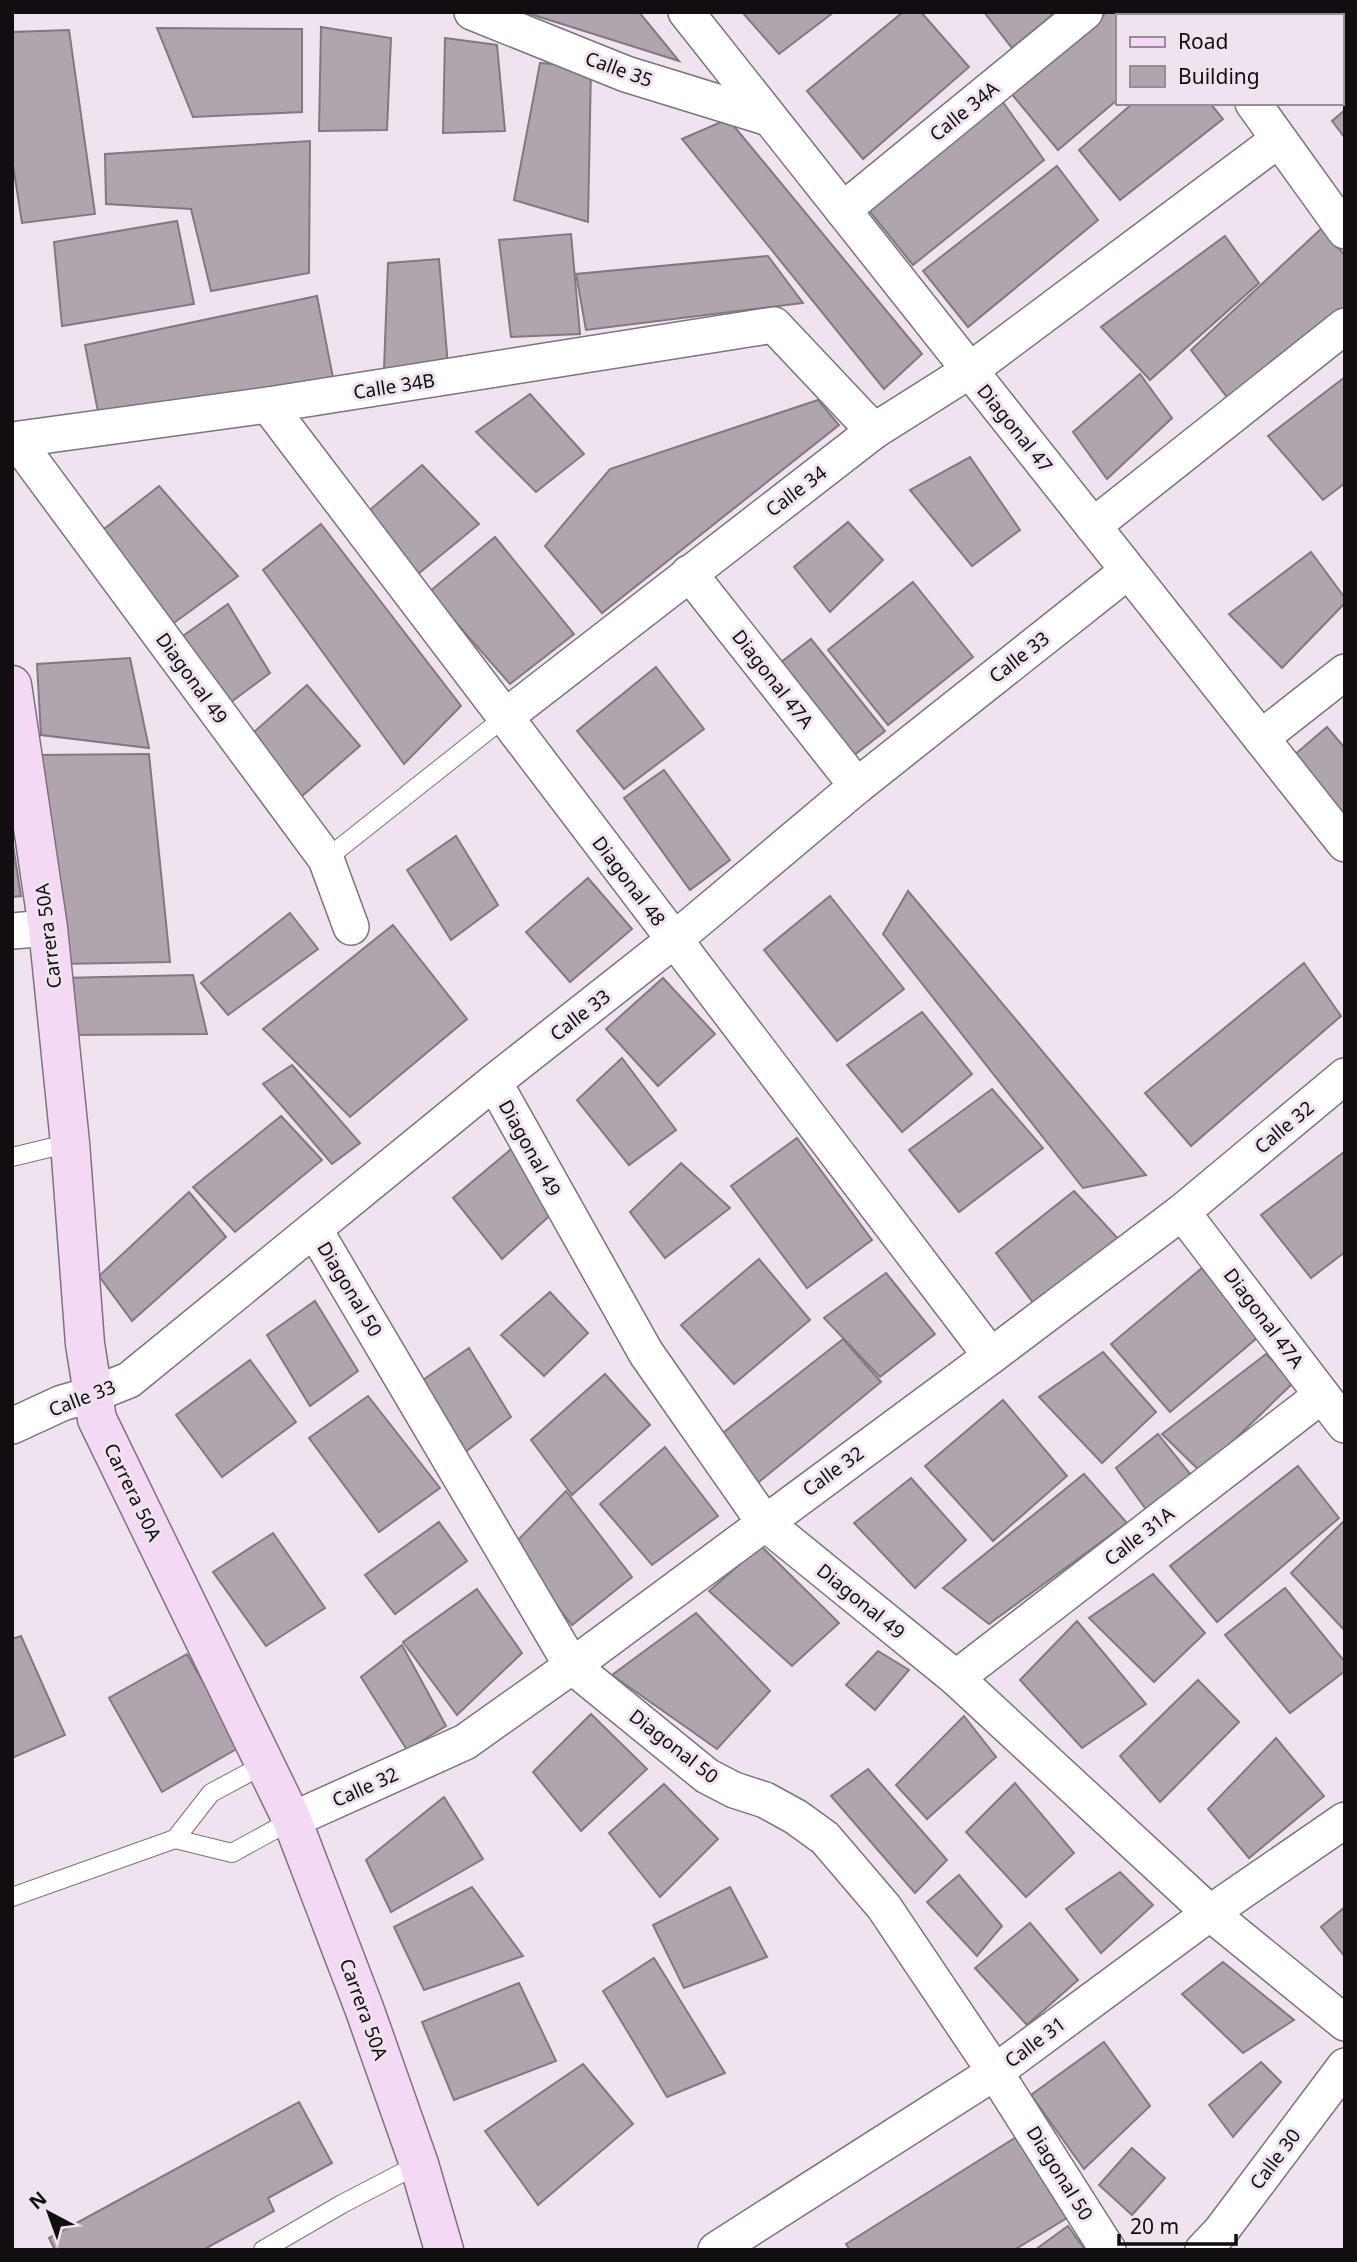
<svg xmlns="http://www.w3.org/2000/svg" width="1357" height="2262" viewBox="0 0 1357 2262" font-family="'Noto Sans',sans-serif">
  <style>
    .building { fill: #afa5af; stroke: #827882; stroke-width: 2 }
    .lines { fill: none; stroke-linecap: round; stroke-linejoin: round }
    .lane-casing { stroke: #7c737c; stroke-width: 20 }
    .street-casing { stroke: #7c737c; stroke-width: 38 }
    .secondary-casing { stroke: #7c737c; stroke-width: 41 }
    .lane { stroke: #fff; stroke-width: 18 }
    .street { stroke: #fff; stroke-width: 35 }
    .secondary { stroke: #f4d9f5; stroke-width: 38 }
    .labels { text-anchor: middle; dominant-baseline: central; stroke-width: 6; stroke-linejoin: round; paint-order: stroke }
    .street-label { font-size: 19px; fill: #110d11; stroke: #eee3ee }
  </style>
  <rect width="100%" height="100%" fill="#eee3ee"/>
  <g class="building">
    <path d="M524,12H639L679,61Z"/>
    <path d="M742,12H834L779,54Z"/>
    <path d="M903,12H921L969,67L863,159L807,91Z"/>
    <path d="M984,12H1056L1012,48Z"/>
    <path d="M1107,12H1138L1140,16H1117V100L1058,150L1010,92Z"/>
    <path d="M1253,12H1345V98L1341,101V16H1256Z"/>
    <path d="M321,27L391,38L387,130L319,131Z"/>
    <path d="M157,28L302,29V112L193,117Z"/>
    <path d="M69,30L95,214L22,223L12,159V32Z"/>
    <path d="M445,38L497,45L505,131L443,133Z"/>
    <path d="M540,63L591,67L588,222L514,200Z"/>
    <path d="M1000,98L1044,160L913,265L867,208Z"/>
    <path d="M1133,103H1210L1223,119L1120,200L1079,150Z"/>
    <path d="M1345,110V138L1332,121Z"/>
    <path d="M728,119L922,354L884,389L682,139Z"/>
    <path d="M310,141L309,273L211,291L191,209L106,204L105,154Z"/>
    <path d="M1057,166L1098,220L968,327L923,271Z"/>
    <path d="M177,221L194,304L62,326L54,242Z"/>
    <path d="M1322,228L1345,256V313L1233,405L1191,350Z"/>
    <path d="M571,234L580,334L511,337L499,240Z"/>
    <path d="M1225,236L1259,283L1150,380L1101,327Z"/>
    <path d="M768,256L803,303L586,330L576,274Z"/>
    <path d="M439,259L448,366L384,369L388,263Z"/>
    <path d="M317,296L333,378L101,427L85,345Z"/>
    <path d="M1140,374L1172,418L1107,479L1073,432Z"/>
    <path d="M1345,377V483L1323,500L1268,436Z"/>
    <path d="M530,394L584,454L536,492L476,432Z"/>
    <path d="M818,400L839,425L602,613L545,546L610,469Z"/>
    <path d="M970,457L1020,530L972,566L910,490Z"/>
    <path d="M422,465L479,524L413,578L364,515Z"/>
    <path d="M159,486L238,576L167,628L90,540Z"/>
    <path d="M848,522L883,560L830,612L794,567Z"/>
    <path d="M321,524L461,706L404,764L263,570Z"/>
    <path d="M495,537L574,634L510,684L429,592Z"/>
    <path d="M1311,552L1345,598V603L1282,668L1229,614Z"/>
    <path d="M913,582L973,657L888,725L828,650Z"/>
    <path d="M228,604L270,673L223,708L180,638Z"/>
    <path d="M811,639L885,731L853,756L780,663Z"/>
    <path d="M130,658L149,748L41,735L37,664Z"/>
    <path d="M656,667L704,729L624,789L577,731Z"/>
    <path d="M307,685L360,746L294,803L245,740Z"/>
    <path d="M1327,727L1345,748V830L1286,762Z"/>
    <path d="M149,754L170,962L58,964L32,755Z"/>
    <path d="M664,770L730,860L690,890L624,798Z"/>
    <path d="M456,836L498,905L451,940L407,870Z"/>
    <path d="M12,839L21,896L12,897Z"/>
    <path d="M588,878L632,929L570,982L526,932Z"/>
    <path d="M908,891L1146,1175L1083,1188L883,934Z"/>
    <path d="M830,896L904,989L837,1041L764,950Z"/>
    <path d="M290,913L318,949L228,1015L201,983Z"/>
    <path d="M393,925L467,1019L350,1117L263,1029Z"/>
    <path d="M1304,963L1341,1016L1191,1146L1145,1093Z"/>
    <path d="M193,975L207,1034L69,1035L60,978Z"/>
    <path d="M663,978L715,1034L658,1086L606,1029Z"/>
    <path d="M922,1012L972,1074L902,1132L847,1065Z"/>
    <path d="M622,1058L676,1130L629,1165L577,1100Z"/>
    <path d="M292,1065L360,1143L332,1164L263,1084Z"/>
    <path d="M992,1089L1043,1148L959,1212L909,1150Z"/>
    <path d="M281,1116L322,1160L235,1232L193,1187Z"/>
    <path d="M797,1138L872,1240L807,1288L731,1186Z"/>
    <path d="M523,1139L557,1209L502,1259L453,1198Z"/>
    <path d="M1344,1152L1345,1252L1311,1278L1261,1215Z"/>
    <path d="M681,1163L730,1208L665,1258L630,1212Z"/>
    <path d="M1074,1191L1124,1245L1037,1308L996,1253Z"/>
    <path d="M189,1192L226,1237L132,1321L99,1276Z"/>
    <path d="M759,1259L810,1320L734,1384L681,1325Z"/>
    <path d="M1202,1268L1258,1337L1170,1412L1111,1344Z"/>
    <path d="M886,1273L935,1334L880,1377L824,1318Z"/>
    <path d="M550,1292L588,1333L544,1376L501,1335Z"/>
    <path d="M315,1301L358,1371L310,1406L267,1335Z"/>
    <path d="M843,1339L881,1382L754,1486L714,1440Z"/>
    <path d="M469,1348L511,1417L464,1453L420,1382Z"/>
    <path d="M1103,1352L1156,1412L1102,1463L1039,1397Z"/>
    <path d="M1266,1354L1294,1382L1201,1472L1162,1434Z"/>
    <path d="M250,1360L296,1422L222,1477L176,1415Z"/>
    <path d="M605,1374L650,1425L572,1495L531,1440Z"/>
    <path d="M368,1396L440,1488L379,1532L309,1438Z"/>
    <path d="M1003,1400L1067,1476L993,1541L925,1466Z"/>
    <path d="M1158,1434L1190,1474L1150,1515L1116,1468Z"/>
    <path d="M665,1447L718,1516L652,1565L600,1504Z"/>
    <path d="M1298,1466L1339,1518L1217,1622L1170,1566Z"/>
    <path d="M1084,1474L1127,1523L989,1624L943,1588Z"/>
    <path d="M911,1478L966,1540L915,1588L854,1523Z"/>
    <path d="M566,1491L632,1577L572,1625L511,1547Z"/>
    <path d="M1345,1520V1631L1291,1573Z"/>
    <path d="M439,1522L467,1561L395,1614L365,1575Z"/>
    <path d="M273,1533L325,1608L266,1646L213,1572Z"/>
    <path d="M761,1546L839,1623L792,1666L709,1591Z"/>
    <path d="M1153,1574L1205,1633L1154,1682L1089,1618Z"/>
    <path d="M1285,1588L1345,1662V1671L1290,1713L1225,1635Z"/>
    <path d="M477,1589L522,1653L457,1715L403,1642Z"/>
    <path d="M696,1613L770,1691L717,1749L612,1675Z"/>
    <path d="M1077,1621L1146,1704L1082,1748L1020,1680Z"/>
    <path d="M21,1636L65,1735L12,1758V1639Z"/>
    <path d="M402,1645L446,1726L407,1750L361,1677Z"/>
    <path d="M878,1651L909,1670L875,1710L846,1685Z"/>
    <path d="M187,1654L240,1747L162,1792L109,1698Z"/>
    <path d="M1198,1680L1239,1722L1160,1802L1120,1756Z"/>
    <path d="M591,1714L647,1769L581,1831L533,1772Z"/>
    <path d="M964,1716L996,1757L927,1819L896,1785Z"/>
    <path d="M1276,1738L1324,1796L1249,1858L1208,1809Z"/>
    <path d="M868,1769L947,1860L915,1893L831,1796Z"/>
    <path d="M1015,1783L1074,1853L1026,1897L966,1832Z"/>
    <path d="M664,1784L718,1839L660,1897L609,1833Z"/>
    <path d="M444,1797L483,1859L391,1912L366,1860Z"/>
    <path d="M1120,1872L1153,1905L1101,1953L1066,1909Z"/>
    <path d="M959,1875L1002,1926L977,1956L927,1902Z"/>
    <path d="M472,1887L523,1956L424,1990L394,1927Z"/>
    <path d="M730,1887L767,1957L684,1988L653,1925Z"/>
    <path d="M1345,1907V1957L1321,1927Z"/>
    <path d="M1030,1923L1078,1980L1027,2025L975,1968Z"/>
    <path d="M654,1958L725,2073L667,2097L603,1991Z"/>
    <path d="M1223,1962L1294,2020L1243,2053L1182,1994Z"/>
    <path d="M519,1983L556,2061L454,2100L422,2022Z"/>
    <path d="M1104,2042L1150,2106L1084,2169L1031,2095Z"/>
    <path d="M1261,2062L1281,2082L1233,2137L1209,2105Z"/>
    <path d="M583,2064L633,2124L538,2205L485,2131Z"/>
    <path d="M299,2102L332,2163L268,2198L274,2211L203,2250H55L49,2238Z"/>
    <path d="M1021,2134L1077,2212L1014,2250H850L846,2244Z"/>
    <path d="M1132,2148L1165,2178L1132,2215L1099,2185Z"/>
    <path d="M1068,2226L1085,2250H1035Z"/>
  </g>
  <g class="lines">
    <defs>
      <g id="lane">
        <path d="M326,859L505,717"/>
        <path d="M12,1157L70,1143"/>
        <path d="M175,1839L232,1853L292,1820"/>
        <path d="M12,1897L175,1839L211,1793L265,1764"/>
        <path d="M263,2250L342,2204L419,2164"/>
      </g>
      <g id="street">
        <path d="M472,12L626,74L769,118"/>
        <path d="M686,12L1345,844"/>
        <path d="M1192,12L1194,16"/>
        <path d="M1253,103L1345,231"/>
        <path d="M843,210L1085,12"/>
        <path d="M268,405L991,1356"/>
        <path d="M12,440L268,405L774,325L874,431"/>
        <path d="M16,440L326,859L351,927"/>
        <path d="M1093,526L1345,326"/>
        <path d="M689,573L857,786"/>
        <path d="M505,717L874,431L969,371L1278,140"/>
        <path d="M1261,738L1345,672"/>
        <path d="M12,931L48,928"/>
        <path d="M494,1082L646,1353L764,1522L956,1678L1210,1913L1345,2023"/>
        <path d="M1182,1212L1345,1425"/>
        <path d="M314,1229L572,1666L707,1776L734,1790L765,1800L796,1817L825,1838L884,1907L995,2072L1108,2250"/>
        <path d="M12,1426L62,1403L94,1394L129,1380L494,1082L674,940L857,786L1128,571"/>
        <path d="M956,1678L1322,1395"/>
        <path d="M292,1820L465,1742L572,1666L991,1356L1182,1212L1345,1076"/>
        <path d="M716,2250L995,2072L1210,1913L1345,1820"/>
        <path d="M1203,2250L1221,2231L1345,2066"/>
      </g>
      <path id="secondary" d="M12,685L48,928L70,1143L85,1344L97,1419L292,1820L364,2008L419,2164L444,2250"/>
    </defs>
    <use href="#lane" class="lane-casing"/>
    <use href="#street" class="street-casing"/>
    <use href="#secondary" class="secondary-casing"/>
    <use href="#lane" class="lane"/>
    <use href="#street" class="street"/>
    <use href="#secondary" class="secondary"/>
  </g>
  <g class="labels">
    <g class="street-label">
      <text transform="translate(619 69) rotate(20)">Calle 35</text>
      <text transform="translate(964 111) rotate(-39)">Calle 34A</text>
      <text transform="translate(394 386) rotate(-9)">Calle 34B</text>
      <text transform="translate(1015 428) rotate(51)">Diagonal 47</text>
      <text transform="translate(796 491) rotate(-37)">Calle 34</text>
      <text transform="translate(1019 657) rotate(-38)">Calle 33</text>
      <text transform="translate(192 678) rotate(54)">Diagonal 49</text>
      <text transform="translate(773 679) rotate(52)">Diagonal 47A</text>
      <text transform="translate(629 881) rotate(53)">Diagonal 48</text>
      <text transform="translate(48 936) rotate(-97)">Carrera 50A</text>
      <text transform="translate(580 1015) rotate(-38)">Calle 33</text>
      <text transform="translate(1284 1127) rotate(-40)">Calle 32</text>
      <text transform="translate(530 1148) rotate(61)">Diagonal 49</text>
      <text transform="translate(350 1289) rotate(59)">Diagonal 50</text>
      <text transform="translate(1264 1318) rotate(53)">Diagonal 47A</text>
      <text transform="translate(82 1398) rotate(-21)">Calle 33</text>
      <text transform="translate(833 1471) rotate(-36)">Calle 32</text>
      <text transform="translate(133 1492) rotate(64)">Carrera 50A</text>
      <text transform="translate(1139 1536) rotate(-38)">Calle 31A</text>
      <text transform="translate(861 1601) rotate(39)">Diagonal 49</text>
      <text transform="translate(674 1746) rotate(38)">Diagonal 50</text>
      <text transform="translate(365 1787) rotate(-24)">Calle 32</text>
      <text transform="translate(364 2009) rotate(70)">Carrera 50A</text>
      <text transform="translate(1035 2042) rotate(-37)">Calle 31</text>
      <text transform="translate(1275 2159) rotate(-53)">Calle 30</text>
      <text transform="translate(1060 2173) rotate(58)">Diagonal 50</text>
    </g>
  </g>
  <rect width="1357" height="2262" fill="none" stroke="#110d11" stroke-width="28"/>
  <rect x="1116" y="14" width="228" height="91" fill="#eee3ee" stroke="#968d96" stroke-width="2"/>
  <rect x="1130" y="37" width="35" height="10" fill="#f4d9f5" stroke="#968d96" stroke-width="2"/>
  <text x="1178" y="49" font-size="21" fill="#110d11">Road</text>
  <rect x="1130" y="66" width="35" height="21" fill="#afa5af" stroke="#968d96" stroke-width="2"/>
  <text x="1178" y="84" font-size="21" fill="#110d11">Building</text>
  <g transform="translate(49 2213) rotate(319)" stroke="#eee3ee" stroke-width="5" paint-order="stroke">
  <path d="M0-5L12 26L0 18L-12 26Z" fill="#110d11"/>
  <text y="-10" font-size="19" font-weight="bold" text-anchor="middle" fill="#110d11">N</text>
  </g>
  <path d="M1119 2234v10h117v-10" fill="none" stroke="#110d11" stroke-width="3.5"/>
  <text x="1130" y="2234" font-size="21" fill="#110d11" stroke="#eee3ee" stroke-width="5" paint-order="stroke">20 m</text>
</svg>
